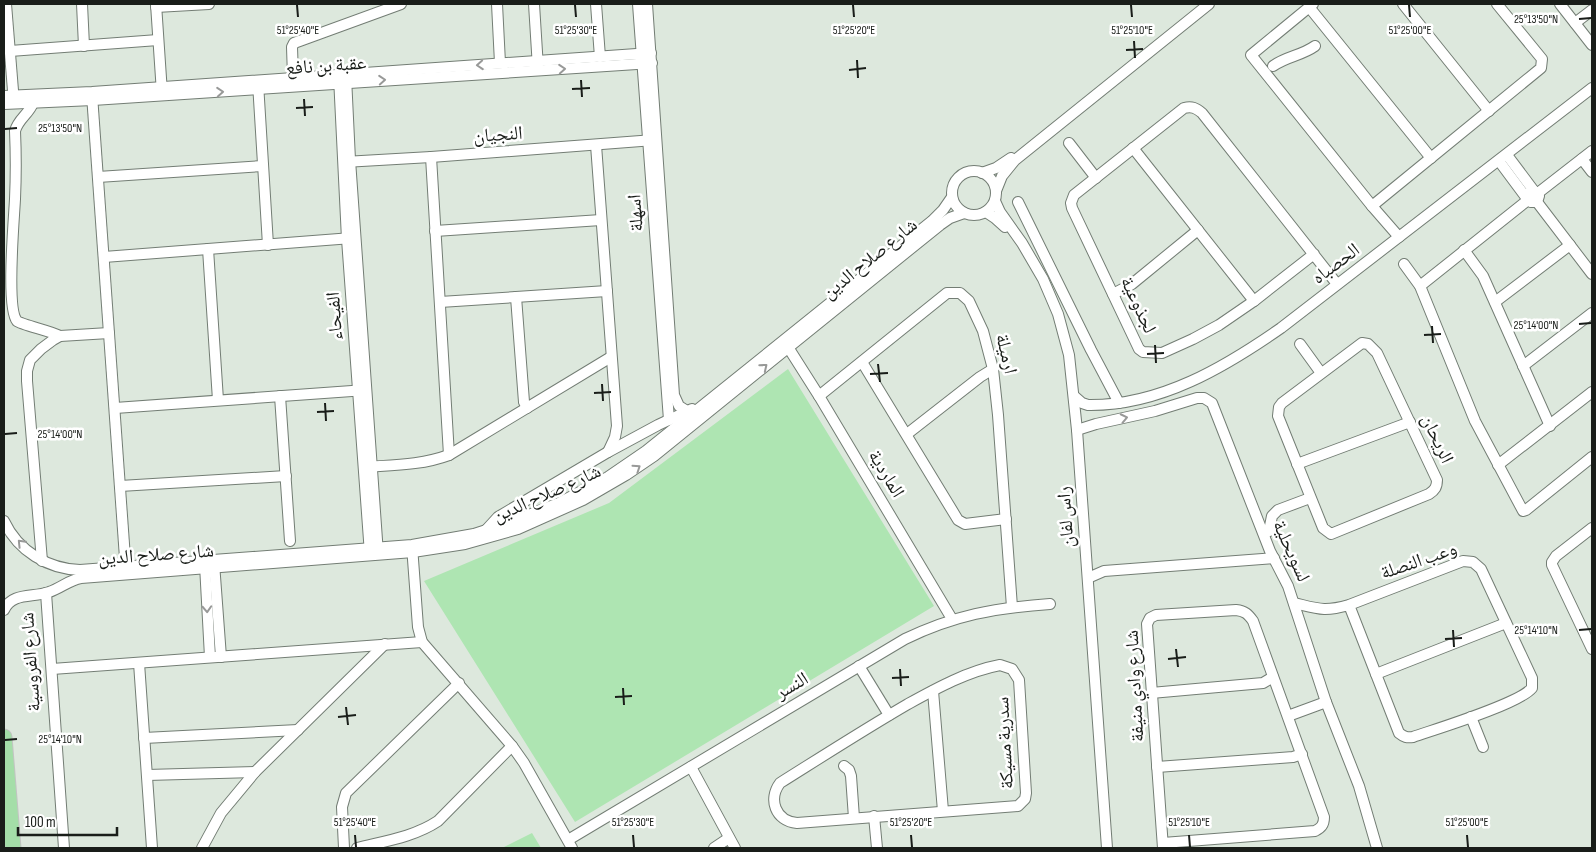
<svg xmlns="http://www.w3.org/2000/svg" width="1596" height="852" viewBox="0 0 1596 852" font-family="'Sofia Sans Condensed','Noto Naskh Arabic',sans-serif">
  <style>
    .green { fill: #aee5b2 }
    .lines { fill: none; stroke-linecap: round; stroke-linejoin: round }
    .minor-casing { stroke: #737d74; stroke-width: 12 }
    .highway-casing { stroke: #c3c4c3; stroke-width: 17 }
    .minor { stroke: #fff; stroke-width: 10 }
    .highway { stroke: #a4dea8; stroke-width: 15 }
    .oneway { stroke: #989998 }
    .ticks { fill: none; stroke: #191d19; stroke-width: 2 }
    .labels { text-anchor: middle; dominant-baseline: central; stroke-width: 5; stroke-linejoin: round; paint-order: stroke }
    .street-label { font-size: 19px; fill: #191d19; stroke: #fff }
    .ticks-label { font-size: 12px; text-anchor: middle; fill: #191d19; stroke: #fff; stroke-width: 5; stroke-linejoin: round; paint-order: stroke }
  </style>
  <rect width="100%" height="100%" fill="#dde8dd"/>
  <g class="green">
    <path d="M788,369L934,606L575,822L424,581L609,503Z"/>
    <path d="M532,833L541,848H502Z"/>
  </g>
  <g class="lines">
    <defs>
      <g id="minor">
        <path d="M6,4L14,103"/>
        <path d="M82,4L84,46"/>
        <path d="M156,4L162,93"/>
        <path d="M497,4L500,63"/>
        <path d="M534,4L538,68"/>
        <path d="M596,4L600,57"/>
        <path d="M638,4L669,420"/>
        <path d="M647,4L674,395L679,406L687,411"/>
        <path d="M1313,4L1251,55L1372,206L1399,237"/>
        <path d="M1403,4L1489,111"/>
        <path d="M1560,4L1592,45"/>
        <path d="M156,7L209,4"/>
        <path d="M1309,7L1431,158"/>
        <path d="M1575,23L1592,10"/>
        <path d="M10,51L158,40"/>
        <path d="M1273,66C1287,56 1301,56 1315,46"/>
        <path d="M293,77L292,47L294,43L401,4"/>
        <path d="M339,77L347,239L370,554"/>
        <path d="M346,77L350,160L378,554"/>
        <path d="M258,83L268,245"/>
        <path d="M92,95L126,572"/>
        <path d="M4,96L92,92L651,53"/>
        <path d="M33,103C29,114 18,119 15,131C16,153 16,177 15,199C14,220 6,308 17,321C22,325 51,331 60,336"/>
        <path d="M4,104L93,100L652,63"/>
        <path d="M1069,143L1096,178"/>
        <path d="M596,145L617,426L615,437L608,452"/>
        <path d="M1133,148L1254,301"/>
        <path d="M1507,155L1534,191"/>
        <path d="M431,157L449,455"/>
        <path d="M1582,159L1592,172"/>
        <path d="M1499,161L1528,200L1531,202H1537L1539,196L1538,193L1534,191L1528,194L1527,197"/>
        <path d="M344,162L431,157L654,140"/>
        <circle cx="974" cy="193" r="22"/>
        <path d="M982,173L996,168L1011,158"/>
        <path d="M98,177L263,166"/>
        <path d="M996,191L1002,176L1015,160L1209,4"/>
        <path d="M1538,193L1592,151"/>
        <path d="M995,201L1000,212L1022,243L1043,279L1058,314L1069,355L1077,430L1107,848"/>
        <path d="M1018,202L1091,350L1119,403"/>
        <path d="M1537,202L1592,274"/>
        <path d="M1372,206L1541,68L1542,59L1497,4"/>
        <path d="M986,212L995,218L1005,227"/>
        <path d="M435,231L601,220"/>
        <path d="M208,249L218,400"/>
        <path d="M1464,250L1483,276L1550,426"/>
        <path d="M1314,254L1254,301L1219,325L1193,339L1162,353L1143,352L1139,349L1072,208L1071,203L1074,195L1184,108C1192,106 1196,108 1202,113L1337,284"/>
        <path d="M104,257L352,238"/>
        <path d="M1404,264L1420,286L1475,421L1523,511L1526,510L1592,457"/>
        <path d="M1420,286L1528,200"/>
        <path d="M1113,294L1132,284L1198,230"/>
        <path d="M516,297L524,402L527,408"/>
        <path d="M440,302L607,291"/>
        <path d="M1495,302L1570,245"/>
        <path d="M1362,343L1368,344L1377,353L1437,480C1437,487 1435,490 1429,494L1331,534L1323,528L1278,416L1279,407L1282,403Z"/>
        <path d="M786,344L819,396L952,619"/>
        <path d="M1300,344L1321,373"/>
        <path d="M862,362L958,520L965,524L1006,519"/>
        <path d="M1523,366L1592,313"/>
        <path d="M280,396L290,541"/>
        <path d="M819,396L947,293H960L969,301L983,331L993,369L998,415L1012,607"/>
        <path d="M1074,396L1082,403L1088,405C1160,406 1225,367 1281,328L1592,88"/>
        <path d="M115,408L366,390"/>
        <path d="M1077,430L1096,424L1155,411L1197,398H1204L1212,403L1270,551L1288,586L1326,702L1359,786L1377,848"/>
        <path d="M907,434L980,377L993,369"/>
        <path d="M1297,464L1410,422"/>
        <path d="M1498,465L1592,392"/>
        <path d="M366,467C394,465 422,465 449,455L611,357"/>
        <path d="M120,486L286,476"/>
        <path d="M4,521C18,551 48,569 80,570L412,545L474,534L511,522L559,503L608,477L646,451L932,221L943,210L952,197"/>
        <path d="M1592,528L1556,556L1552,562V565L1592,649"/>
        <path d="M487,529L498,517L608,452L658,425L692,409"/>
        <path d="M1264,534L1269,531L1272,516L1278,510L1310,498"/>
        <path d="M412,546L418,627L422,642L512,746L524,763L572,848"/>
        <path d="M42,561L27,381V371L30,360L41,349L53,340L60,336L109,333"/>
        <path d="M214,563L221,657"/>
        <path d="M205,565L210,657"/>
        <path d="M1088,578L1104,571L1274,558"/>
        <path d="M46,593L64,848"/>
        <path d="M1294,603C1319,609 1324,612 1349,605L1463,561L1473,562L1481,569L1532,678V688C1519,704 1436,729 1413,737C1407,738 1404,737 1399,733L1349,605"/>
        <path d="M4,610C12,592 33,598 49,592C61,588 69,580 81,578L413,552L465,544L518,529L583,500L626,475L654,456L940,225L950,218L964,213"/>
        <path d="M139,663L152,848"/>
        <path d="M1000,665L1012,669L1019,680L1026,793L1025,799L1018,806L797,823C775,821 768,799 780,783C823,756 865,729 908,704C937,688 968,671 1000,665Z"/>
        <path d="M859,666L889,715"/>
        <path d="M52,669L422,642"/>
        <path d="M1376,674L1506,623"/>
        <path d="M933,691L943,811"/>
        <path d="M1151,693L1263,683L1273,677"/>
        <path d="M1288,716L1326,702"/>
        <path d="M1471,717L1483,747"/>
        <path d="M144,738L298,730"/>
        <path d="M844,766L849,770L851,776L854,818"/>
        <path d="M691,767L735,848"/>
        <path d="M1157,767L1293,757L1302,754"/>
        <path d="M147,775L255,772"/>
        <path d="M874,816L877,848"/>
        <path d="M568,840L905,639C955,615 994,608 1050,604"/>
        <path d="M1163,843L1315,831C1321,828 1324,825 1324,817L1253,621C1248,614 1245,611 1236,610L1156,615L1150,618L1147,624L1163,848"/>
        <path d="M202,848L221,813L255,772L385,644"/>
        <path d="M344,848L342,807L346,793L459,683"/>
        <path d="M357,848C385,841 414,837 438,821L512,746"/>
        <path d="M714,848L729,838"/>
      </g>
      <path id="highway" d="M4,737L13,848"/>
    </defs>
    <use href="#minor" class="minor-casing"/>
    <use href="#highway" class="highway-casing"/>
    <use href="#minor" class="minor"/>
    <use href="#highway" class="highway"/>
  </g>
  <defs><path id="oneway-chevron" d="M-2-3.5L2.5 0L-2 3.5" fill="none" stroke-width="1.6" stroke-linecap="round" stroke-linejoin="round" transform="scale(1.25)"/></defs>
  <g class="oneway">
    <use href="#oneway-chevron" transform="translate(480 65) rotate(176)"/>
    <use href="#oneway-chevron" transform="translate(562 69) rotate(-4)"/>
    <use href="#oneway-chevron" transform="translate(382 80) rotate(-4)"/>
    <use href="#oneway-chevron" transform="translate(220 92) rotate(-4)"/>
    <use href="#oneway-chevron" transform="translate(764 367) rotate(-39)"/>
    <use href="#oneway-chevron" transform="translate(1124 418) rotate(-12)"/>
    <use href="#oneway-chevron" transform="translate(637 468) rotate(-34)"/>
    <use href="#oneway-chevron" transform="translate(21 543) rotate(-134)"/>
    <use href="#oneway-chevron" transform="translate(207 609) rotate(87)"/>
  </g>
  <path class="ticks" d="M297,5L298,17M575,5L576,17M853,5L854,17M1131,5L1132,17M1409,5L1410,17M1579,19L1591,18M1134,41L1135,58M1126,50L1143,49M857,60L858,78M849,70L866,68M581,80L582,97M572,89L590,88M304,99L305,116M296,108L313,107M5,129L17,128M1579,324L1591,323M1432,326L1433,343M1424,335L1441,334M1155,345L1156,363M1147,354L1164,353M878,364L880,382M870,374L888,373M602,384L603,401M594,393L611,392M325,403L326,421M317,412L334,411M5,434L17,433M1453,630L1454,647M1579,630L1591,629M1445,639L1462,638M1176,649L1178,667M1168,659L1186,657M900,669L901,686M892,678L909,677M623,688L624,705M615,697L632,696M346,707L348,725M338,717L356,715M5,740L17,739M355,835L356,847M633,835L634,847M911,835L912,847M1189,835L1190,847M1467,835L1468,847"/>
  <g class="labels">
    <g class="street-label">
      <text transform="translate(326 66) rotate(-4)">عقبة بن نافع</text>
      <text transform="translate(498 135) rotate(-4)">النجيان</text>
      <text transform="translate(636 213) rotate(-94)">اسهلة</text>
      <text transform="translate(870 259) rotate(-39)">شارع صلاح الدين</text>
      <text transform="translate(1336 264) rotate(-37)">الحصباه</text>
      <text transform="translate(1138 305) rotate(65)">لجذوعية</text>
      <text transform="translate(335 316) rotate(-94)">الفيحاء</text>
      <text transform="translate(1006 354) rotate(77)">ارميلة</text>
      <text transform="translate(1437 439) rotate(65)">الريحان</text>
      <text transform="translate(886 474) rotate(59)">الماردية</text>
      <text transform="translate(547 494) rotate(-24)">شارع صلاح الدين</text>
      <text transform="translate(1066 517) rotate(-94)">راس لفان</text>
      <text transform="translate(1291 551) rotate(66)">لسويحلية</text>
      <text transform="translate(156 555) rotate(-4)">شارع صلاح الدين</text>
      <text transform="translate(1419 561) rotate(-19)">وعب النصلة</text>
      <text transform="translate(31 662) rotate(-94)">شارع الفروسية</text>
      <text transform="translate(792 686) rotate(-31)">النسر</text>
      <text transform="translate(1135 686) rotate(-93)">شارع وادي منيفة</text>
      <text transform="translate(1005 743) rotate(-93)">سدرية مسيكة</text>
    </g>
  </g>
  <g class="ticks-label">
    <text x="1536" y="23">25°13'50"N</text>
    <text x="298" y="34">51°25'40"E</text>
    <text x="576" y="34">51°25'30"E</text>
    <text x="854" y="34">51°25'20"E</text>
    <text x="1132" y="34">51°25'10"E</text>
    <text x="1410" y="34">51°25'00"E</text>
    <text x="60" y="132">25°13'50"N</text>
    <text x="1536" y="329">25°14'00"N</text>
    <text x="60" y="438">25°14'00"N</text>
    <text x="1536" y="634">25°14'10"N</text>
    <text x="60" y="743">25°14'10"N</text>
    <text x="355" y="826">51°25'40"E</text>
    <text x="633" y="826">51°25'30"E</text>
    <text x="911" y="826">51°25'20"E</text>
    <text x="1189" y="826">51°25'10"E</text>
    <text x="1467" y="826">51°25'00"E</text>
  </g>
  <rect width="1596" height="852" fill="none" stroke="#191d19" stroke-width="10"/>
  <path d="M18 827v8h99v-8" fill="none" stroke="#191d19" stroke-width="2.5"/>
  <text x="25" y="827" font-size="15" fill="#191d19" stroke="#ffffff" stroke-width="4" paint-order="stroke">100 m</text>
</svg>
